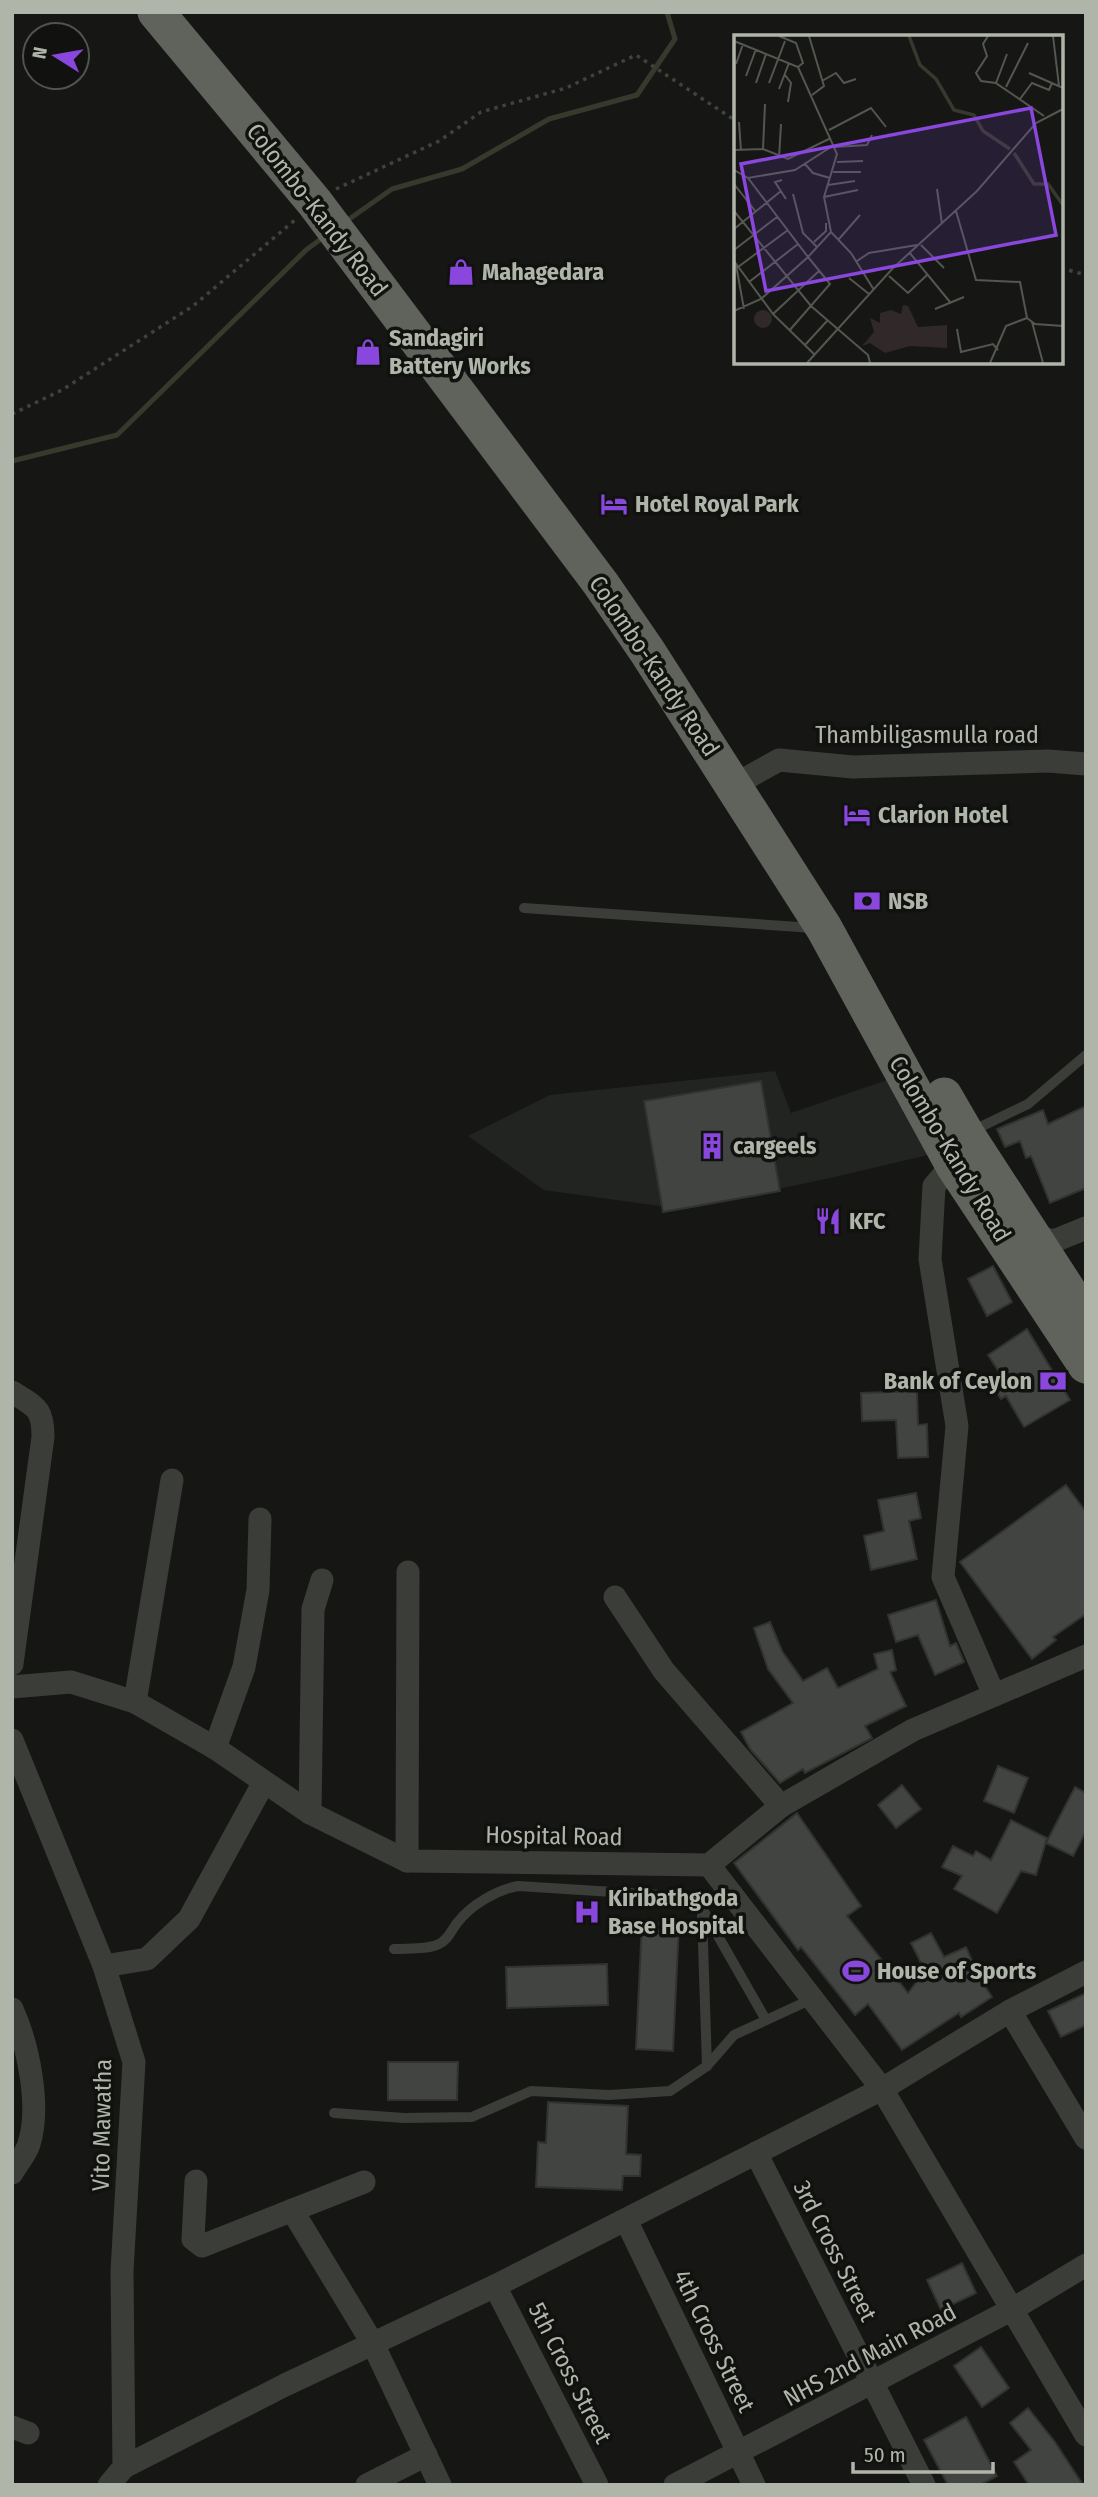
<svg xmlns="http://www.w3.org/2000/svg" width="1098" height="2497" viewBox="0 0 1098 2497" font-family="'Fira Sans Condensed',sans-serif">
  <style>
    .built { fill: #222422 }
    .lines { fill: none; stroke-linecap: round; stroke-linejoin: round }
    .stream { stroke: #37392d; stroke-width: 5 }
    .building { fill: #414440; stroke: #303330; stroke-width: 2 }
    .path { stroke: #40423d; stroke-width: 3.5; stroke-dasharray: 3.5 5; stroke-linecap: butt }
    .service { stroke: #3b3d39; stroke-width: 10 }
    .minor { stroke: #3b3d39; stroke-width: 23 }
    .trunk { stroke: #5f635b; stroke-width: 37 }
    .labels { text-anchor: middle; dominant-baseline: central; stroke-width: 7; stroke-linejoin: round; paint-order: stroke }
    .street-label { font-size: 24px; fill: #b0b5a9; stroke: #111210 }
    .poi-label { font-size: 24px; font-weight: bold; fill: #b0b5a9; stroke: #111210; text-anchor: start }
    .inset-river { fill: none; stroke: #37392d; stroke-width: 3.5 }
    .inset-road { fill: none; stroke: #545650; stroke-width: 2 }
    .view { fill: #8947dd; fill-opacity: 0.15; stroke: #8947dd; stroke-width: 3.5 }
    .inset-edge { fill: none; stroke: #b0b5a9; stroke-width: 3.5 }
  </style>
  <rect width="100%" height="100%" fill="#161715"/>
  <path class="built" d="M775,1071L791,1113L890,1079L928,1155L830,1178L681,1209L544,1190L468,1136L550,1095Z"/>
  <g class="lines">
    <g class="stream">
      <path d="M345,222L392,189L462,169L549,119L637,95L675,39L667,12"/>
      <path d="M12,461L117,435L306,250L325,236"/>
    </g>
  </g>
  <g class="building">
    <path d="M761,1081L780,1191L663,1212L644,1101Z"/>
    <path d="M1086,1106V1188L1050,1203L1031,1156L1026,1158L1020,1141L1005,1147L997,1129L1043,1110L1048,1124Z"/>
    <path d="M993,1266L1012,1302L987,1316L968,1279Z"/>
    <path d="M1027,1329L1070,1400L1024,1427L1006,1396L1001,1399L988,1379L999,1372L988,1355Z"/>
    <path d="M917,1391L918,1425L927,1424L928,1457L898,1458L896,1420L862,1421L861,1393Z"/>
    <path d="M1066,1485L1086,1512V1614L1053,1637L1056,1640L1032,1659L960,1562Z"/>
    <path d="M916,1493L921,1518L909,1521L917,1559L871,1570L864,1536L884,1531L878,1500Z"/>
    <path d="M936,1600L950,1646L956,1643L964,1662L935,1675L918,1635L896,1642L888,1615Z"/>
    <path d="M770,1622L782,1651L803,1681L827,1668L838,1688L878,1669L874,1654L892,1650L896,1670L890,1672L906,1706L865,1726L872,1738L805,1773L803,1769L780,1783L750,1749L741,1732L793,1703L768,1669L754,1628Z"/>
    <path d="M998,1766L1028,1778L1014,1813L984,1801Z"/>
    <path d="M902,1785L921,1809L896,1828L878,1805Z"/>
    <path d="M1075,1787L1086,1793V1831L1073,1856L1046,1843Z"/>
    <path d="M797,1813L861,1906L847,1916L908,1993L925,1971L911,1943L931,1933L944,1957L966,1947L980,1979L992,1997L961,2017L959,2013L902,2050L868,2004L855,2015L801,1947L798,1950L734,1863Z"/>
    <path d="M1011,1820L1047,1838L1036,1875L1021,1871L997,1913L954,1889L962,1876L942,1867L953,1846L973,1856L976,1851L991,1860Z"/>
    <path d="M642,1922L679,1924L673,2051L636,2049Z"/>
    <path d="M607,1964L608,2005L507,2008L506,1967Z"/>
    <path d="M1086,1993V2025L1061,2037L1048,2011Z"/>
    <path d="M388,2062H458L457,2100H388Z"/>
    <path d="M548,2102L628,2106L626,2154L641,2155L640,2176H623L622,2190L536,2187L538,2142L546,2143Z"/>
    <path d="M962,2263L976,2293L941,2310L927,2280Z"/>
    <path d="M981,2347L1009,2388L982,2407L954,2366Z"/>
    <path d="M1028,2408L1055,2442L1083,2485H1029L1014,2462L1031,2450L1010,2423Z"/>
    <path d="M966,2417L997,2476L980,2485H948L924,2440Z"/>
  </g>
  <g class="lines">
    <g class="path">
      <path d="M336,189L439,141L481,112L566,88L636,55L736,121"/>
      <path d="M1061,268L1086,275"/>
      <path d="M12,414L62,390L193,306L295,220"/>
    </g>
    <g class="service">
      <path d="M524,908L814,928"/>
      <path d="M972,1131L1028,1104L1086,1055"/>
      <path d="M702,1912L707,2066"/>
      <path d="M394,1949C407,1948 427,1950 439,1944C448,1940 451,1931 457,1923C471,1905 496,1890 518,1886L693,1897L702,1908L766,2020"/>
      <path d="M334,2113L404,2118L472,2117L531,2091L609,2095L670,2091L707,2066L734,2035L812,1999"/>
    </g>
    <g class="minor">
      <path d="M734,785L779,760L853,767L1048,761L1086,764"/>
      <path d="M953,1164L934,1186L930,1259L957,1426L943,1577L994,1695"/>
      <path d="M1028,1235L1054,1241L1086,1228"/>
      <path d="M12,1392C35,1407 43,1407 43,1437L12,1664"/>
      <path d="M615,1597L664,1671L781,1806"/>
      <path d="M12,1687L71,1682L135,1702L215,1748L310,1813L407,1861L709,1865L781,1806L913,1730L1086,1656"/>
      <path d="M135,1702L172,1480"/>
      <path d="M12,1740L104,1966L134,2062L122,2271L124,2467L109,2485"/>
      <path d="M215,1748L244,1667L258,1590L260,1519"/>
      <path d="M310,1813L313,1609L322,1580"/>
      <path d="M407,1861L408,1572"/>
      <path d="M709,1865L882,2089L1010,2011L1086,1972"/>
      <path d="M104,1966L147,1959L189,1919L264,1782"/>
      <path d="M12,2009C28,2044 41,2106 29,2144C26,2154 17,2164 12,2173"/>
      <path d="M1010,2011L1086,2138"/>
      <path d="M756,2153L924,2485"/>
      <path d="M196,2181L193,2239L202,2246L364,2182"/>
      <path d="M292,2210L373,2344L440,2485"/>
      <path d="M626,2220L754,2485"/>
      <path d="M495,2286L597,2485"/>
      <path d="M12,2427L28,2433"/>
      <path d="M124,2467L285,2385L495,2286L882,2089L1086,2435"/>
      <path d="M367,2485L426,2455"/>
      <path d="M675,2485L1013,2309L1086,2265"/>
    </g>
    <g class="trunk">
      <path d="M156,12L315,203L601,584L647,651L824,928L953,1164L1086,1365"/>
      <path d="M944,1096L966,1134L1086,1319"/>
    </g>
  </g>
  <defs>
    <symbol id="shop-bare" viewBox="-9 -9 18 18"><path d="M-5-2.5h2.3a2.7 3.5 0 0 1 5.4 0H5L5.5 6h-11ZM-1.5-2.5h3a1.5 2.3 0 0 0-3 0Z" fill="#8947dd" stroke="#111210" stroke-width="2.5" paint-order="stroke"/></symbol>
    <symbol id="hotel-bare" viewBox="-9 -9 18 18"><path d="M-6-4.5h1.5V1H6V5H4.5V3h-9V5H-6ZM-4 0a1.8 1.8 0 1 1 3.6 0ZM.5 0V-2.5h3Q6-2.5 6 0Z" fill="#8947dd" stroke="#111210" stroke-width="2.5" paint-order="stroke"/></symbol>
    <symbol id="bank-bare" viewBox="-9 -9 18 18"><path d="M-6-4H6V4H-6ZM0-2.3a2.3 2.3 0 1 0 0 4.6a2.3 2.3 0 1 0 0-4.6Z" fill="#8947dd" stroke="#111210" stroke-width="2.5" paint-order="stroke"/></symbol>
    <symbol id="building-bare" viewBox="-9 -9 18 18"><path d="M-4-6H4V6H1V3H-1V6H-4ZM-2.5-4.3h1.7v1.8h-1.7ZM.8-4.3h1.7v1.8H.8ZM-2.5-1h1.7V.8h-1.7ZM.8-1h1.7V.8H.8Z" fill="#8947dd" stroke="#111210" stroke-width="2.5" paint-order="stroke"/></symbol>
    <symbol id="restaurant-bare" viewBox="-9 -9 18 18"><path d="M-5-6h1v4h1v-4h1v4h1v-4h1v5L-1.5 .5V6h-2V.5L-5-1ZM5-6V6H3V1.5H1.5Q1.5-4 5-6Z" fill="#8947dd" stroke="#111210" stroke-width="2.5" paint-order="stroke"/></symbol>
    <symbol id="hospital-bare" viewBox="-9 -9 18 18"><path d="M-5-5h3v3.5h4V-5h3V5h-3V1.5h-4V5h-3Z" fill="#8947dd" stroke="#111210" stroke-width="2.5" paint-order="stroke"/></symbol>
    <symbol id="stadium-bare" viewBox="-9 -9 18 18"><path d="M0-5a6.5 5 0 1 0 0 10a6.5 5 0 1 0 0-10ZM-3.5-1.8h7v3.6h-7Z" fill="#8947dd" stroke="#111210" stroke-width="2.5" paint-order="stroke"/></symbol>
  </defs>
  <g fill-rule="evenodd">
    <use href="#shop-bare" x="442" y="253" width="38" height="38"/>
    <use href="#shop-bare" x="349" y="333" width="38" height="38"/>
    <use href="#hotel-bare" x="595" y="485" width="38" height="38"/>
    <use href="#hotel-bare" x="838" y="796" width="38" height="38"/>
    <use href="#bank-bare" x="848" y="882" width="38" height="38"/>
    <use href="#building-bare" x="693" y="1127" width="38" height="38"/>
    <use href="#restaurant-bare" x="809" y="1202" width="38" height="38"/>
    <use href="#bank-bare" x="1034" y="1362" width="38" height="38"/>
    <use href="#hospital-bare" x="568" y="1893" width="38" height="38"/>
    <use href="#stadium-bare" x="837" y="1952" width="38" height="38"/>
  </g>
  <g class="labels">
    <g class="street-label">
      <text transform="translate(317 210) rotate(52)">Colombo-Kandy Road</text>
      <text transform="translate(654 666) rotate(56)">Colombo-Kandy Road</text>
      <text x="927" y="735">Thambiligasmulla road</text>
      <text transform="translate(950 1149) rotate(59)">Colombo-Kandy Road</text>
      <text transform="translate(554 1836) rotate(1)">Hospital Road</text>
      <text transform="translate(102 2125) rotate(-89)">Vito Mawatha</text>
      <text transform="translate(835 2251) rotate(63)">3rd Cross Street</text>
      <text transform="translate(714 2341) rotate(64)">4th Cross Street</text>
      <text transform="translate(870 2355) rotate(-28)">NHS 2nd Main Road</text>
      <text transform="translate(570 2373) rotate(63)">5th Cross Street</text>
    </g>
    <g class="poi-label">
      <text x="482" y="272">Mahagedara</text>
      <text x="389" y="338">Sandagiri<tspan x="389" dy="28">Battery Works</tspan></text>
      <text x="635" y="504">Hotel Royal Park</text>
      <text x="878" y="815">Clarion Hotel</text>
      <text x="888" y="901">NSB</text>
      <text x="733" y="1146">cargeels</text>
      <text x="849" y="1221">KFC</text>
      <text x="1032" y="1381" text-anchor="end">Bank of Ceylon</text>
      <text x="608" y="1898">Kiribathgoda<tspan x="608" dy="28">Base Hospital</tspan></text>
      <text x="877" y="1971">House of Sports</text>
    </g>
  </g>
  <g transform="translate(734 35)">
    <rect width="329" height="329" fill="#161715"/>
    <path d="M169,270L174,271L184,292L213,290V313L176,311L151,318L136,308L128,311L140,297L136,283L146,288V278L157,275L167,279ZM20 284a9 9 0 1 1 18 0a9 9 0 1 1-18 0Z" fill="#302829"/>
    <path class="inset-river" d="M175,1L186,30L202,44L220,75L240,80L249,96L276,114M280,118L300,149H314L329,170"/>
    <path class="inset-road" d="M45,1L62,8L69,28L64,32M75,1L90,51L78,60M254,1L249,9L253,21L242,38L247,46L262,48M319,1L325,51M0,6L64,32L103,119L90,162L97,197L117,218L140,255M273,19L262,48L310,81M2,29L9,9M295,38L329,53M51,40L57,48L54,67M12,41L22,14M88,46L102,38L110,48L122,44M22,48L32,19M35,48L51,6M272,52L294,8M45,54L55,28M286,64L298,48L315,55L318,48M5,87L7,116M95,95L137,73L152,92M101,112L133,110L138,100M29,114L31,69M0,115L29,114L54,124L97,103M45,123L47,89M103,127L129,126M71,129L79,138L96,143M0,135L14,143L61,135L100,110M99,137H127M48,145L41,147L52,164M0,149L22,177M94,150L121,146M203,154L208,189M59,159L69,198L83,212M90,162L124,155M0,176L77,271L134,320L136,328M222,176L242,245L286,247L293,283L301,289L329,291M0,194L47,156M105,204L126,180M80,207L92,196V188M187,210L210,233M0,215L43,182M175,217L216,267M0,226L39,279L80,319M123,226L135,218L183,210M2,230L10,274M4,232L54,195M155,241L174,258L193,240M115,243L135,259M15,247L64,209M201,274L230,262M0,276L27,264L74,222L14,143M39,279L86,235M298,287L309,328M223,294L227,317L259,309L264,315M55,296L96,249L74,222L97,197M71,310L93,286M73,328L159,233L243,156L302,88L329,74M256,328L272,291L293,283"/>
    <path class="view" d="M297,73L322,200L32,256L7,129Z"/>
    <rect width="329" height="329" class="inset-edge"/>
  </g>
  <rect width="1098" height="2497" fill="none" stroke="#b0b5a9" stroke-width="28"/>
  <g transform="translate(56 56) rotate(281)"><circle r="33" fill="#111210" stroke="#51534d" stroke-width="2"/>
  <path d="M0-5L12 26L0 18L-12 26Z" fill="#8947dd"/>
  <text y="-10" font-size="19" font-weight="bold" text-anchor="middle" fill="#b0b5a9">N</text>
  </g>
  <path d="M853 2462v10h140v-10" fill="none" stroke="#b0b5a9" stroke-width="3.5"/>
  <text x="864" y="2462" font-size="21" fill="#b0b5a9" stroke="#111210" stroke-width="5" paint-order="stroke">50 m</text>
</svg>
